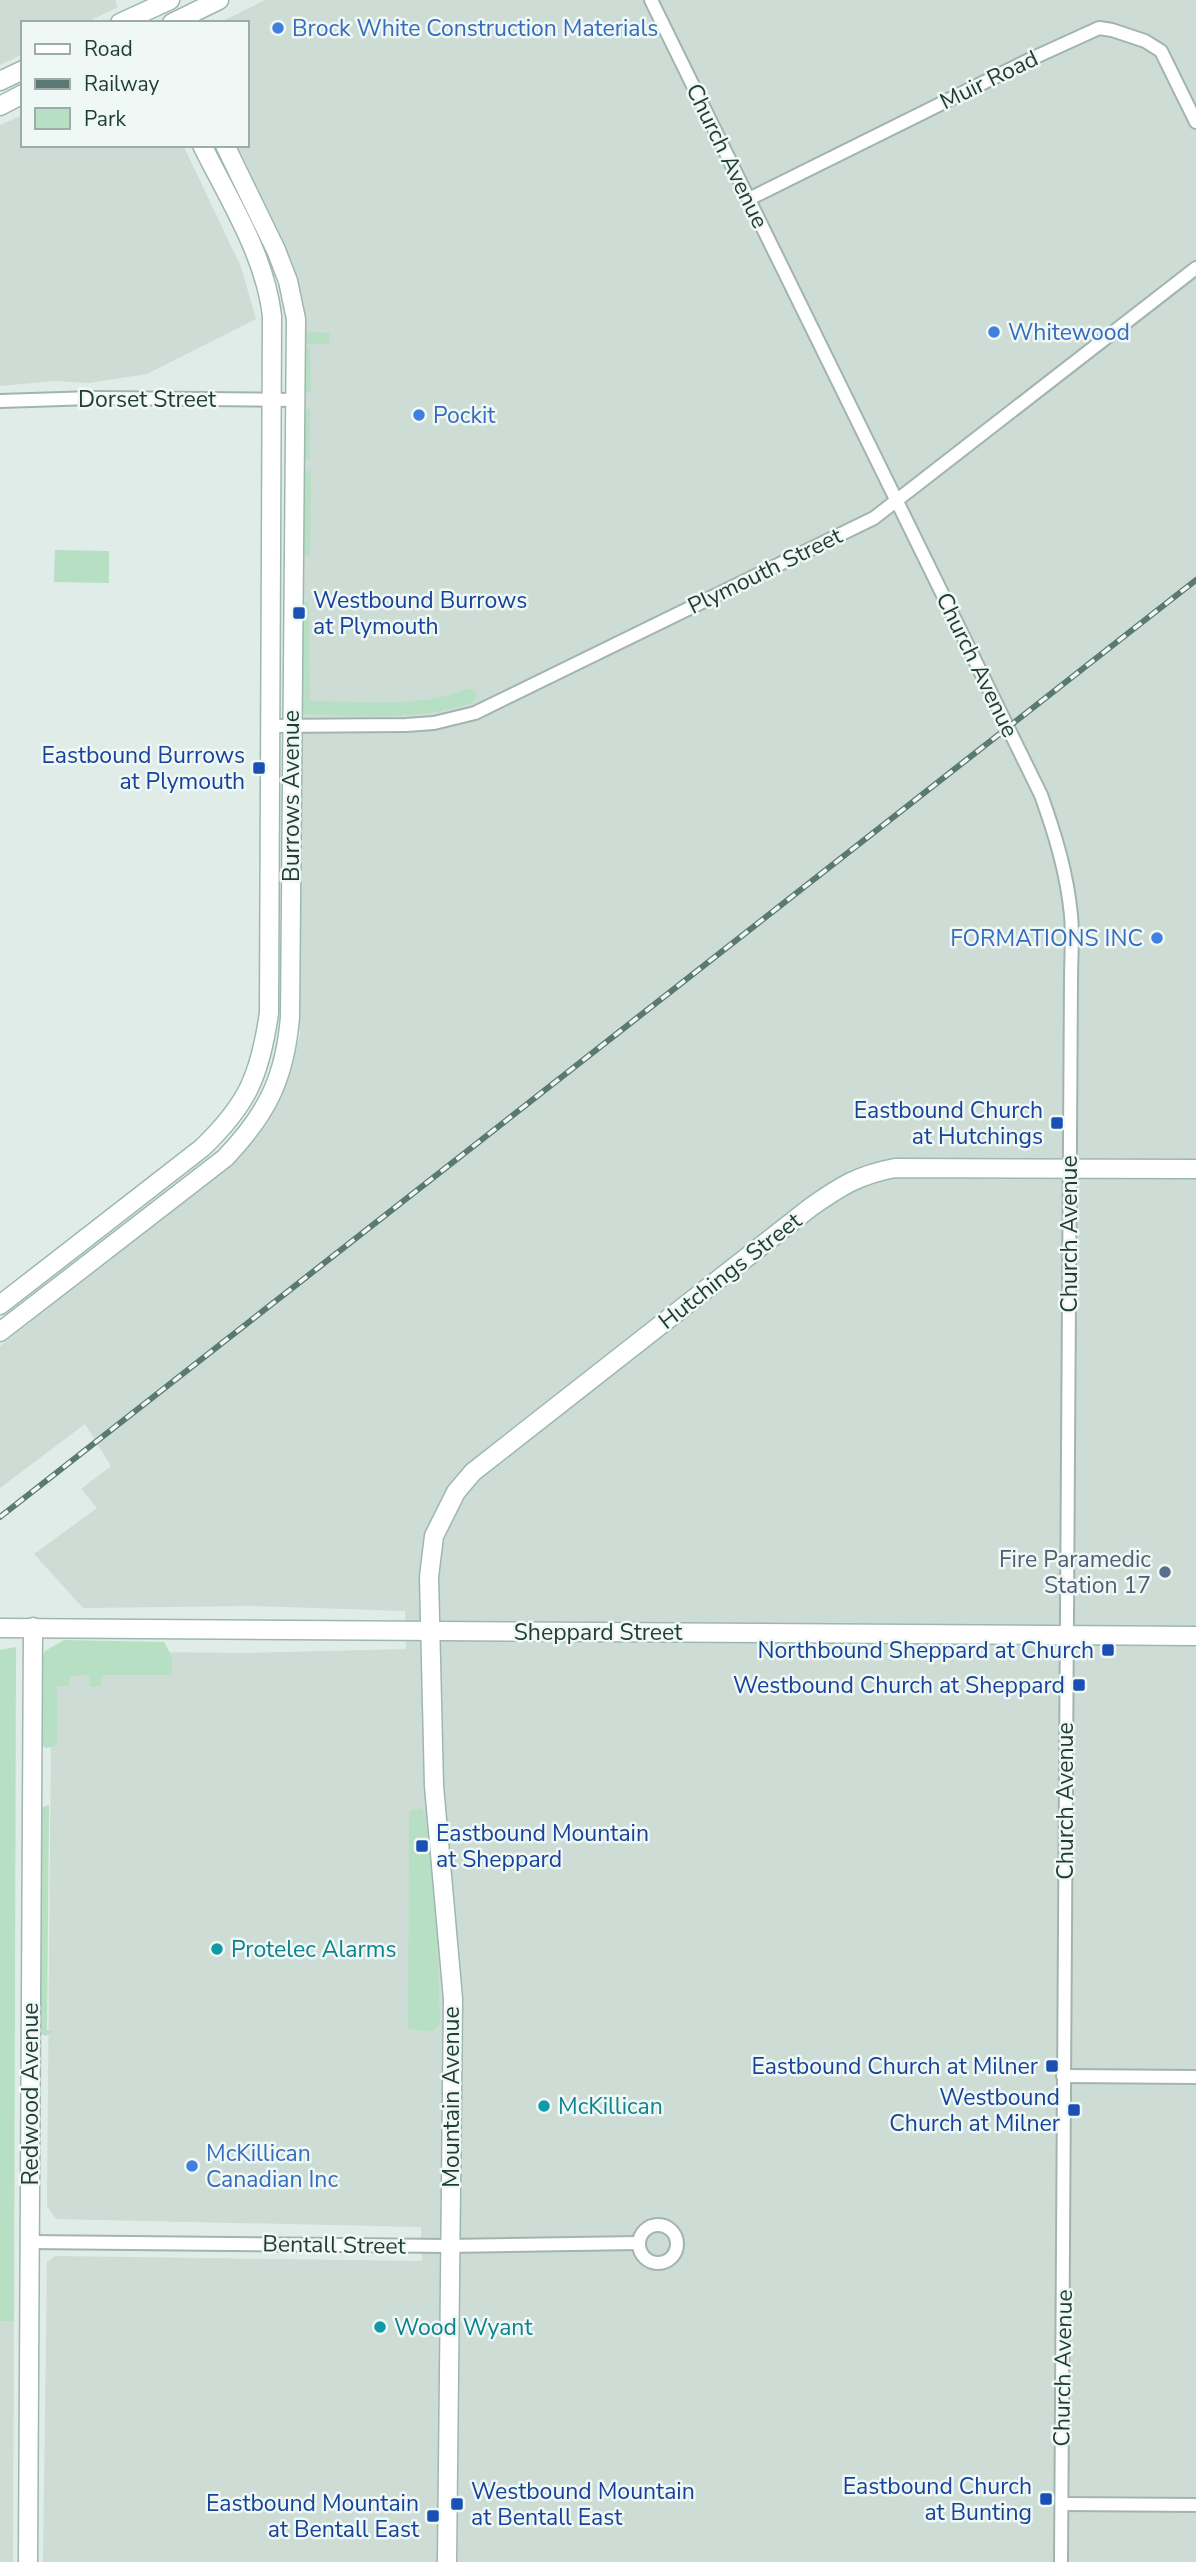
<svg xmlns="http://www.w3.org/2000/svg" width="1196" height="2562" viewBox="0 0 1196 2562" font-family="'Nunito Sans',sans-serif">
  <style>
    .built { fill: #cedcd6 }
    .green { fill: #b7dfc3 }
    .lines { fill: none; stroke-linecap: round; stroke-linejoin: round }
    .street-casing { stroke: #a2b4ae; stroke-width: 16 }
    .secondary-casing { stroke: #9db8b0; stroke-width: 21 }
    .street { stroke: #fff; stroke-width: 12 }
    .secondary { stroke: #fff; stroke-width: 18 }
    .rail-casing { stroke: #5a7972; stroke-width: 6 }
    .rail { stroke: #f0f8f5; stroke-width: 3.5; stroke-dasharray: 10; stroke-linecap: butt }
    .shop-dot { fill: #3f7fe0; stroke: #f0f8f5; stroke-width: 2.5 }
    .transit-dot { fill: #1a4fb4; stroke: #f0f8f5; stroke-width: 2.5 }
    .service-dot { fill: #5c6f8a; stroke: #f0f8f5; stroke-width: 2.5 }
    .culture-dot { fill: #0f9aa8; stroke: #f0f8f5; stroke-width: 2.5 }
    .labels { text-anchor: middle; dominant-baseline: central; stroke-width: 5; stroke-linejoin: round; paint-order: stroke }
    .shop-label { font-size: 23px; fill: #366cbe; stroke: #f0f8f5; text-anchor: start }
    .street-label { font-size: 23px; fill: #1f3d36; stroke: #f0f8f5 }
    .transit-label { font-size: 23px; fill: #164399; stroke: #f0f8f5; text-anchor: end }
    .service-label { font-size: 23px; fill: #4e5e75; stroke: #f0f8f5; text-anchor: end }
    .culture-label { font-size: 23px; fill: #0d838f; stroke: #f0f8f5; text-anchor: start }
  </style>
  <rect width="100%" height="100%" fill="#e0ece7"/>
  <g class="built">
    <path d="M0,0H115L118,7L85,23H23V54L0,65Z"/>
    <path d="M265,0H1196V2562H43L47,2262L55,2256L422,2261L421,2227L56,2219L47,2206L51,1728L57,1651L247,1653L406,1649L405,1611L252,1606L83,1608L34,1554L97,1508L81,1489L111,1466L85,1424L0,1488V1346L241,1156L258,1136L281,1098L300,1035L303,320L230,145H247V23H219Z"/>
    <path d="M23,115V145H183L241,267L256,319L147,374L89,383L56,381L0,386V125Z"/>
    <path d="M0,2321L14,2322L13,2562H0Z"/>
  </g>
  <g class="green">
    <path d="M312,332L330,333L329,344H298L302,334Z"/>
    <path d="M299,348H310L311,391L307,393L301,390Z"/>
    <path d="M310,408V459H299L302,413Z"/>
    <path d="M301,469L311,472L310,555L300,557Z"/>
    <path d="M55,550L109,551V583L54,582Z"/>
    <path d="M306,602L309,604L310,701C362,701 422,709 470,688L477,694L473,703C417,721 360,716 303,714L297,702L300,603Z"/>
    <path d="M64,1640L164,1642L172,1657V1675H102L101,1686L90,1687L89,1675L70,1676L69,1686H57V1741L55,1746L46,1748L40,1743V1662L45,1651Z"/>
    <path d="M16,1647L14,2322L0,2321V1650Z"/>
    <path d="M49,1805L47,2030L54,2031L46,2036L39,2033L40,1808Z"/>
    <path d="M420,1808L425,1812L437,1929L440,2023C434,2036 419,2030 408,2028L409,1815L410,1811Z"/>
  </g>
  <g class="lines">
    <defs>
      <g id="street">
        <path d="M651,0L1041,795C1055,834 1067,873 1071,915C1073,936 1071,959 1071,980L1061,2562"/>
        <path d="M749,199L1031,59L1099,28L1112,30L1145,41L1161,51L1196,122"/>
        <path d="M0,401L93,398L294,400"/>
        <path d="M270,726L406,725L434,723L475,713L874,518L1196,268"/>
        <path d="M1063,2076L1196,2077"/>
        <circle cx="658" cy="2244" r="19"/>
        <path d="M29,2242L450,2246L639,2243"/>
        <path d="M1062,2504L1196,2505"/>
      </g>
      <g id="secondary">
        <path d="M120,23L170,0"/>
        <path d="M172,23L219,0"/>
        <path d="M0,81L23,70"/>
        <path d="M0,106L23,94"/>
        <path d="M0,1305L202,1148C248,1104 260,1075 269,1013L272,316C265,255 229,200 202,145"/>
        <path d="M0,1332L225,1158C267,1114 285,1078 290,1017L296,319L288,281L276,250L225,145"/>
        <path d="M0,1628L1196,1636"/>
        <path d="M28,2562L33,1627"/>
        <path d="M447,2562L453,1999L434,1786L429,1577L434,1536L456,1492L473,1472L811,1207C841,1186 858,1175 895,1168L1196,1169"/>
      </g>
    </defs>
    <use href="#street" class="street-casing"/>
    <use href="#secondary" class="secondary-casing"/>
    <use href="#street" class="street"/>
    <use href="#secondary" class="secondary"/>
    <defs>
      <path id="rail" d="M0,1517L1196,580"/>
    </defs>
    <use href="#rail" class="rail-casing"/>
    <use href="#rail" class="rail"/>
  </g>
  <g class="shop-dot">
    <circle cx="278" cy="28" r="7"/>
    <circle cx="994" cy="332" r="7"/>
    <circle cx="419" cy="415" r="7"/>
    <circle cx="1157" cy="938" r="7"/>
    <circle cx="192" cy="2166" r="7"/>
  </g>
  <g class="transit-dot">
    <rect x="292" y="606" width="14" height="14" rx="3.5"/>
    <rect x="252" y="761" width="14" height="14" rx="3.5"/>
    <rect x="1050" y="1116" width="14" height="14" rx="3.5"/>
    <rect x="1101" y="1643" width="14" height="14" rx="3.5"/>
    <rect x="1072" y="1678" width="14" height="14" rx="3.5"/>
    <rect x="415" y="1839" width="14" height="14" rx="3.5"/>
    <rect x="1045" y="2059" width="14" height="14" rx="3.5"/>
    <rect x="1067" y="2103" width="14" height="14" rx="3.5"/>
    <rect x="1039" y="2492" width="14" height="14" rx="3.5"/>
    <rect x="450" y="2497" width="14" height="14" rx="3.5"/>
    <rect x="426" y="2509" width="14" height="14" rx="3.5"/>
  </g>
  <circle class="service-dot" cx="1165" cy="1572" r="7"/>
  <g class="culture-dot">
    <circle cx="217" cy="1949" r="7"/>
    <circle cx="544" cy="2106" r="7"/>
    <circle cx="380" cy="2327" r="7"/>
  </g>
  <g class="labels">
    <g class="shop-label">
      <text x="292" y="28">Brock White Construction Materials</text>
      <text x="1008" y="332">Whitewood</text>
      <text x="433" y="415">Pockit</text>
      <text x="1143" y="938" text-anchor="end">FORMATIONS INC</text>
      <text x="206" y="2153">McKillican<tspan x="206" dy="26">Canadian Inc</tspan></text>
    </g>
    <g class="street-label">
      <text transform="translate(989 80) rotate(-26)">Muir Road</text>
      <text transform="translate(727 156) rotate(64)">Church Avenue</text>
      <text x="147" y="399">Dorset Street</text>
      <text transform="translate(765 571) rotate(-26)">Plymouth Street</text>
      <text transform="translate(977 665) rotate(64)">Church Avenue</text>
      <text transform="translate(291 796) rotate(-90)">Burrows Avenue</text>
      <text transform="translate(1069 1234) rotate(-90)">Church Avenue</text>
      <text transform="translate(730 1271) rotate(-38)">Hutchings Street</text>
      <text x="598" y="1632">Sheppard Street</text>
      <text transform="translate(1065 1801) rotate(-90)">Church Avenue</text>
      <text transform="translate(30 2094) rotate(-90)">Redwood Avenue</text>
      <text transform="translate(451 2097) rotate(-90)">Mountain Avenue</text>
      <text transform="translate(334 2245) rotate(1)">Bentall Street</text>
      <text transform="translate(1063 2368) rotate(-89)">Church Avenue</text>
    </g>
    <g class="transit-label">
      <text x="313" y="600" text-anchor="start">Westbound Burrows<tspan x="313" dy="26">at Plymouth</tspan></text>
      <text x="245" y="755">Eastbound Burrows<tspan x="245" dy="26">at Plymouth</tspan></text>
      <text x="1043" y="1110">Eastbound Church<tspan x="1043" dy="26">at Hutchings</tspan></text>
      <text x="1094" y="1650">Northbound Sheppard at Church</text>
      <text x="1065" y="1685">Westbound Church at Sheppard</text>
      <text x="436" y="1833" text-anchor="start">Eastbound Mountain<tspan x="436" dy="26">at Sheppard</tspan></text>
      <text x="1038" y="2066">Eastbound Church at Milner</text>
      <text x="1060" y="2097">Westbound<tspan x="1060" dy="26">Church at Milner</tspan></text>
      <text x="1032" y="2486">Eastbound Church<tspan x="1032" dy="26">at Bunting</tspan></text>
      <text x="471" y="2491" text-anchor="start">Westbound Mountain<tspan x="471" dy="26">at Bentall East</tspan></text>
      <text x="419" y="2503">Eastbound Mountain<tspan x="419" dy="26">at Bentall East</tspan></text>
    </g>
    <g class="service-label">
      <text x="1151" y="1559">Fire Paramedic<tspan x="1151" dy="26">Station 17</tspan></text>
    </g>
    <g class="culture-label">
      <text x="231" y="1949">Protelec Alarms</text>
      <text x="558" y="2106">McKillican</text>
      <text x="394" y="2327">Wood Wyant</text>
    </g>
  </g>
  <rect x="21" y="21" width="228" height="126" fill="#f0f8f5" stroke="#9cada9" stroke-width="2"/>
  <rect x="35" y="44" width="35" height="10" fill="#ffffff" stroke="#9cada9" stroke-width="2"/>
  <text x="84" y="56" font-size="21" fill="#1f3d36">Road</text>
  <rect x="35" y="79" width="35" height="10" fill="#5a7972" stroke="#9cada9" stroke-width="2"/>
  <text x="84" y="91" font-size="21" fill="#1f3d36">Railway</text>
  <rect x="35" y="108" width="35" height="21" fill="#b7dfc3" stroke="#9cada9" stroke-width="2"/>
  <text x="84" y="126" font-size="21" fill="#1f3d36">Park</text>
</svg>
